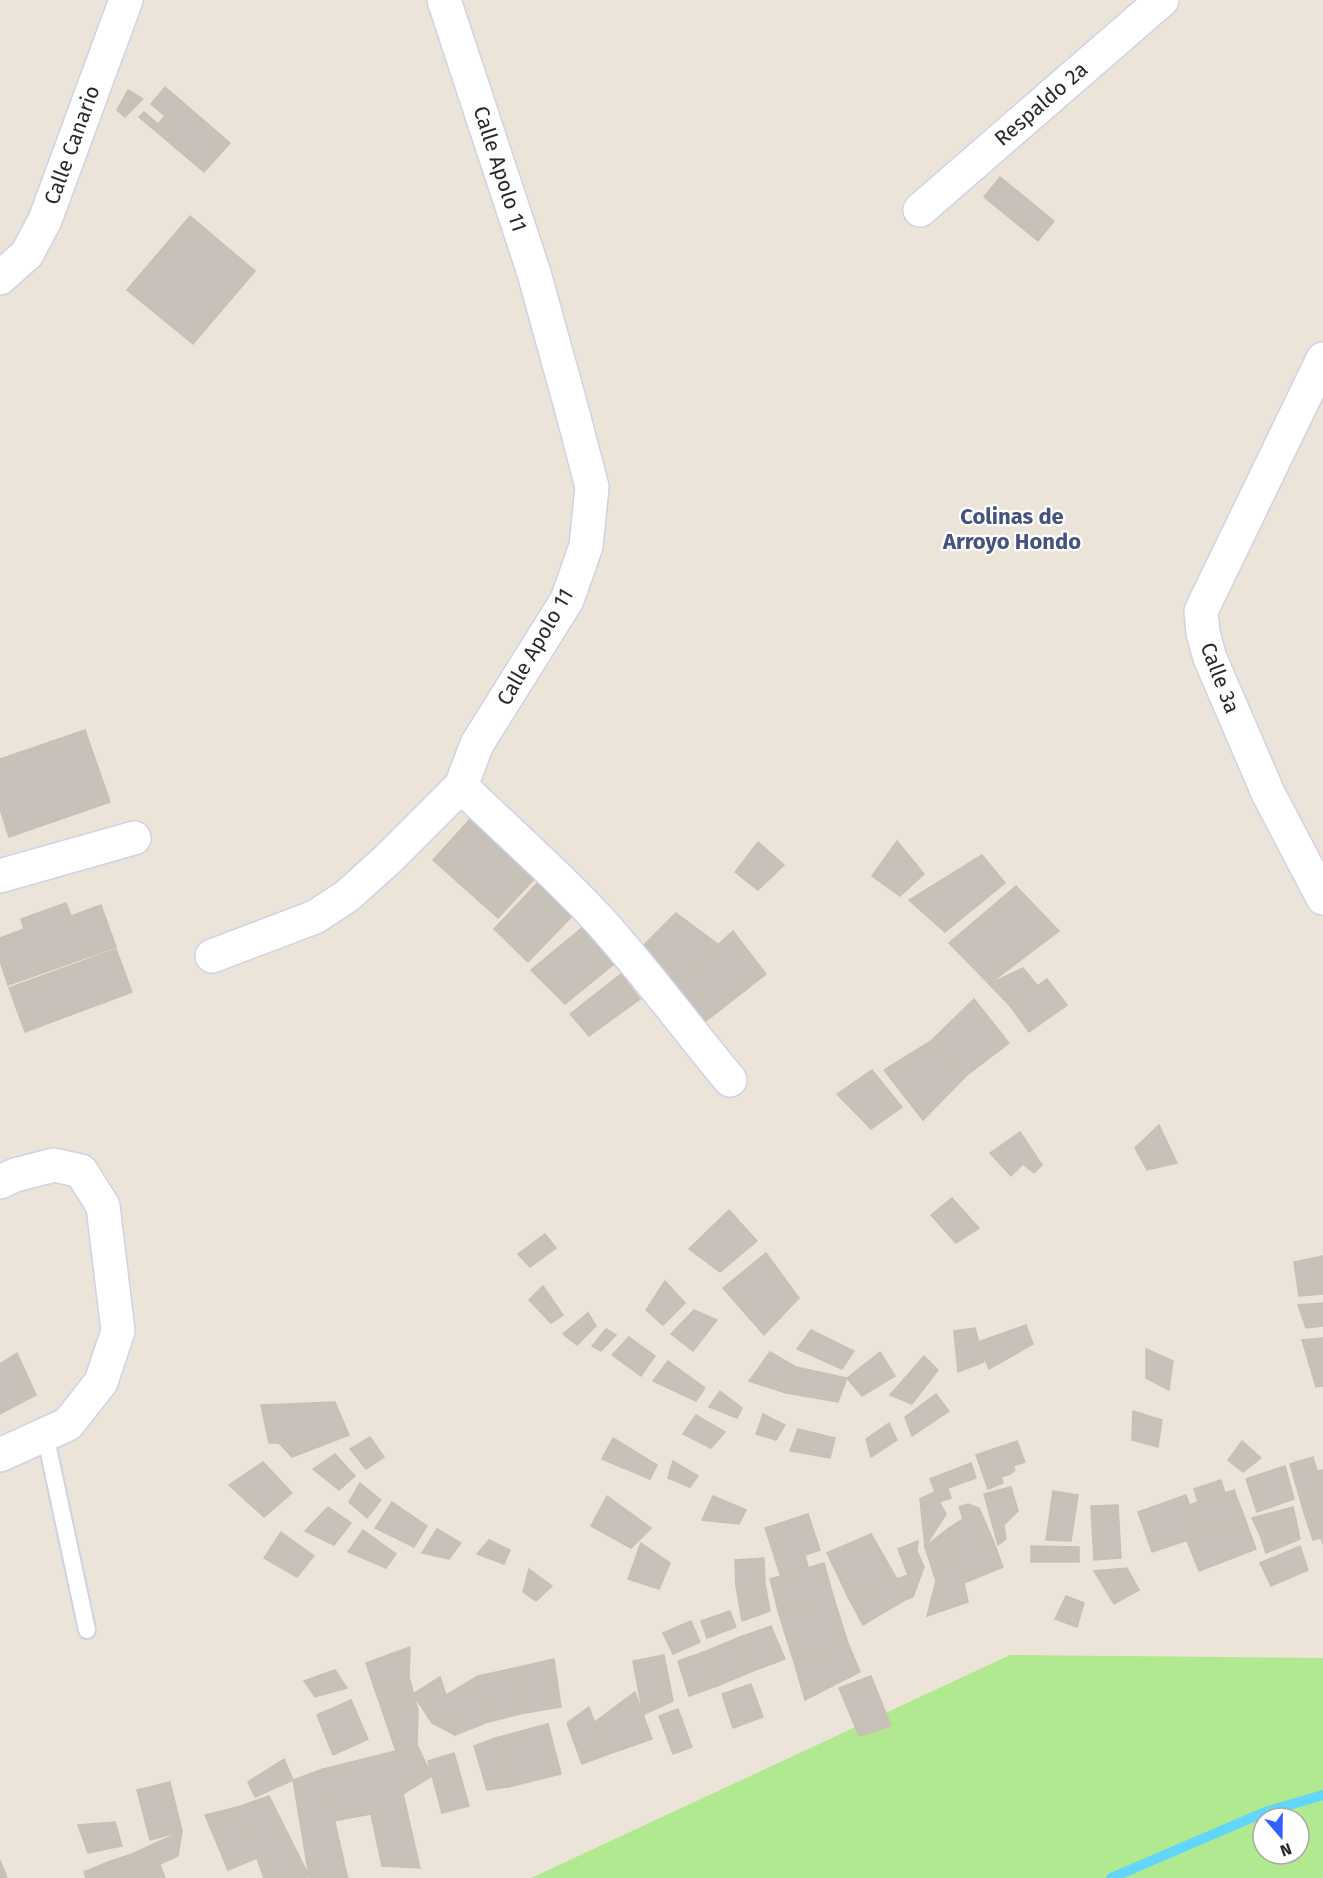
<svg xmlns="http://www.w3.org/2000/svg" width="1323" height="1878" viewBox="0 0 1323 1878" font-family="'Fira Sans',sans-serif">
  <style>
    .green { fill: #b1e990; fill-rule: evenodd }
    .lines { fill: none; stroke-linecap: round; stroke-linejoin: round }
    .stream { stroke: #61d5fa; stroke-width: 10 }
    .building { fill: #c8c1b9; stroke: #c8c0b3; stroke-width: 1.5 }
    .service-casing { stroke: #ced3e4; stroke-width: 20 }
    .minor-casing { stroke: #ced3e4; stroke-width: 36 }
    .service { stroke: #fff; stroke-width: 16 }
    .minor { stroke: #fff; stroke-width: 33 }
    .labels { text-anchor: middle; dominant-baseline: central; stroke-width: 4.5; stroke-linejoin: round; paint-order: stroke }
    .street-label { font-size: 21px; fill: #292929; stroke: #fff }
    .neighbourhood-label { font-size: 22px; font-weight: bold; fill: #45517e; stroke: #fff }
  </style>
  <rect width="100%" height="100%" fill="#ede4d9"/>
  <path class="green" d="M1010,1655L1323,1658V1878H531ZM1263,1818H1299V1854H1263Z"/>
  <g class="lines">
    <path class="stream" d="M1111,1878L1265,1812L1323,1795"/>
  </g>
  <g class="building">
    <path d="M165,87L230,143L204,172L139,117L144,112L158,124L165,116L151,104Z"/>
    <path d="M128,90L143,99L125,117L117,110Z"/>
    <path d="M1000,177L1054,221L1038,241L984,197Z"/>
    <path d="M190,216L255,271L193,344L127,290Z"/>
    <path d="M85,730L110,802L9,837L0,809V759Z"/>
    <path d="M471,818L536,877L498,918L433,860Z"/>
    <path d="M897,841L924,874L900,896L872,876Z"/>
    <path d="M758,842L784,865L758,890L735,872Z"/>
    <path d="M982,855L1005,883L945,932L909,900Z"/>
    <path d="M542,878L577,911L528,962L494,929Z"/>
    <path d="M1016,886L1059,931L989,984L949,943Z"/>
    <path d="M66,903L71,916L101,905L116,947L8,985L0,961V938L24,929L21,919Z"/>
    <path d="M676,913L719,945L674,985L638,951Z"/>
    <path d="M583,927L614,964L565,1004L531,970Z"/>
    <path d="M733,931L766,974L706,1021L674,985Z"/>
    <path d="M116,949L132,992L25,1032L9,988Z"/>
    <path d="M1023,968L1038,986L1010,1006L989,984Z"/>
    <path d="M621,974L640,999L589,1036L570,1014Z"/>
    <path d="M1047,979L1067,1005L1029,1032L1010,1006Z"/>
    <path d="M974,999L1009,1043L967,1075L931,1041Z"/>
    <path d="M931,1041L967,1075L923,1120L884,1070Z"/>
    <path d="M872,1070L902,1107L871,1129L837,1094Z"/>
    <path d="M1159,1125L1177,1163L1147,1170L1135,1148Z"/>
    <path d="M1020,1132L1042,1165L1034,1173L1023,1164L1011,1176L990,1153Z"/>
    <path d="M952,1198L979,1228L956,1243L931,1215Z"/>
    <path d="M729,1210L757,1241L720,1272L689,1249Z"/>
    <path d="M545,1234L556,1248L530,1267L518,1254Z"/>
    <path d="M766,1253L799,1298L764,1335L723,1288Z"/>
    <path d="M1323,1256V1294L1299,1296L1294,1262Z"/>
    <path d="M665,1281L685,1303L663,1325L646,1310Z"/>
    <path d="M543,1286L563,1315L551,1323L529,1300Z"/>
    <path d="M1323,1303V1326L1306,1328L1298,1305Z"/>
    <path d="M694,1310L717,1320L693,1351L671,1334Z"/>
    <path d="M588,1313L596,1326L577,1345L563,1334Z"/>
    <path d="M1026,1325L1033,1344L989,1369L978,1342Z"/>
    <path d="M975,1328L984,1362L958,1372L954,1331Z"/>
    <path d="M606,1329L616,1335L601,1351L592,1346Z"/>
    <path d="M811,1330L854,1351L842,1369L797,1349Z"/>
    <path d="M629,1337L655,1356L641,1376L612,1355Z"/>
    <path d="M1323,1338V1386L1316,1387L1302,1340Z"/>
    <path d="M1146,1349L1173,1361L1169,1390L1146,1378Z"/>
    <path d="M770,1352L796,1367L786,1393L749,1381Z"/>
    <path d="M880,1352L895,1376L862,1396L847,1378Z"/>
    <path d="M17,1353L36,1395L0,1414V1364Z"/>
    <path d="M924,1356L938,1370L912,1404L890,1395Z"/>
    <path d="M668,1361L705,1388L696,1401L653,1381Z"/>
    <path d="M796,1367L847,1378L838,1402L786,1393Z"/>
    <path d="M720,1391L742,1408L737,1418L709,1407Z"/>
    <path d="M936,1394L949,1411L912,1436L905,1417Z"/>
    <path d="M335,1402L349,1435L292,1457L279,1443H269L261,1405Z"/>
    <path d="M1133,1411L1162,1420L1158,1447L1132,1440Z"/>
    <path d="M763,1414L785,1425L776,1440L756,1434Z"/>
    <path d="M696,1415L725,1432L711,1448L683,1434Z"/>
    <path d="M889,1423L897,1440L871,1457L866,1439Z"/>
    <path d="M798,1429L835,1438L830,1458L790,1451Z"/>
    <path d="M370,1437L384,1457L366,1469L350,1449Z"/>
    <path d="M613,1438L657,1465L650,1479L602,1459Z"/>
    <path d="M1017,1441L1025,1462L1013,1466L1015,1470L1010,1474L1001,1477L1003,1483L988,1489L976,1455Z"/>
    <path d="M1242,1441L1261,1458L1243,1472L1228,1460Z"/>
    <path d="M335,1454L355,1476L339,1490L313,1469Z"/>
    <path d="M1313,1457L1317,1471L1323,1470V1508L1304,1513L1290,1464Z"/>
    <path d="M673,1461L698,1476L690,1487L668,1478Z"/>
    <path d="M263,1462L292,1493L264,1517L229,1485Z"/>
    <path d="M971,1463L976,1478L948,1488L951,1498L939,1502L930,1479Z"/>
    <path d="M1285,1466L1294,1499L1257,1512L1246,1479Z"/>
    <path d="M1221,1480L1225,1493L1198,1502L1194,1489Z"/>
    <path d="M360,1483L381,1500L367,1518L349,1502Z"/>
    <path d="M1011,1487L1018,1511L1004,1525L1006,1539L998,1545L984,1494Z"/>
    <path d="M1234,1490L1245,1519L1200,1536L1189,1505Z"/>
    <path d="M1053,1491L1078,1495L1071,1541L1046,1540Z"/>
    <path d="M934,1492L946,1514L925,1547L920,1499Z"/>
    <path d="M1186,1495L1200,1536L1152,1552L1138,1512Z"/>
    <path d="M607,1496L651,1528L631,1548L591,1526Z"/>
    <path d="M713,1496L746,1510L739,1524L702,1520Z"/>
    <path d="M392,1502L427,1526L414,1547L375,1528Z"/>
    <path d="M968,1504L979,1508L993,1540L953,1557L949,1528L963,1519L959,1507Z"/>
    <path d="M1118,1505L1121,1558L1094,1560L1091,1506Z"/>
    <path d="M328,1507L351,1523L334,1545L305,1531Z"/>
    <path d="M1293,1507L1296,1520L1260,1535L1252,1518Z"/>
    <path d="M1323,1508V1520H1321L1318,1509Z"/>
    <path d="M1318,1509L1321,1520H1323V1544L1321,1538L1313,1540L1304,1513Z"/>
    <path d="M808,1514L820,1550L805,1555L808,1567L781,1577L765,1528Z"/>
    <path d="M1245,1519L1256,1549L1199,1571L1187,1541Z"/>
    <path d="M1296,1520L1300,1539L1266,1553L1260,1535Z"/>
    <path d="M949,1528L953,1557L964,1583L968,1602L927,1616L936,1581L925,1547Z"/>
    <path d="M437,1529L461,1543L449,1559L422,1553Z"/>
    <path d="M363,1530L396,1554L386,1568L348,1552Z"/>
    <path d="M281,1532L314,1556L297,1577L264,1558Z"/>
    <path d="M871,1534L897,1579L848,1597L827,1553Z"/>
    <path d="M489,1540L510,1550L504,1564L477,1554Z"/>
    <path d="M993,1540L1003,1567L964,1583L953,1557Z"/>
    <path d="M918,1541L917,1551L924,1567L913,1597L905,1600L897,1579L908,1575L898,1549Z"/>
    <path d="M641,1543L670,1563L659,1589L628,1579Z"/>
    <path d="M1031,1546L1079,1547V1562H1031Z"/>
    <path d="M1300,1546L1308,1570L1271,1586L1260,1563Z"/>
    <path d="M764,1558L765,1584L736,1586L735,1560Z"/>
    <path d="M824,1563L834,1599L779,1614L770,1579Z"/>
    <path d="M1127,1568L1139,1590L1114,1604L1094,1571Z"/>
    <path d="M529,1569L552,1586L536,1601L523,1592Z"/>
    <path d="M897,1579L905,1600L863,1625L848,1597Z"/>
    <path d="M765,1584L770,1611L742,1621L736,1586Z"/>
    <path d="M1066,1596L1084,1603L1077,1627L1055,1619Z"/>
    <path d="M834,1599L848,1643L794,1662L779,1614Z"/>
    <path d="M730,1611L736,1627L707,1638L701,1621Z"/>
    <path d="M691,1621L700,1642L673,1654L663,1633Z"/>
    <path d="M771,1626L785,1659L753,1671L740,1637Z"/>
    <path d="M740,1637L753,1671L717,1686L704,1652Z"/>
    <path d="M848,1643L860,1672L805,1700L794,1662Z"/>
    <path d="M410,1647L409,1677L375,1690L366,1663Z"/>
    <path d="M704,1652L717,1686L689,1696L678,1661Z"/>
    <path d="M664,1655L673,1701L643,1715L633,1661Z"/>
    <path d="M554,1659L561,1707L520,1714L510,1669Z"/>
    <path d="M510,1669L520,1714L488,1722L478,1676Z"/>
    <path d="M335,1670L347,1688L315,1697L304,1681Z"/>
    <path d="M478,1676L488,1722L455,1735L446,1695Z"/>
    <path d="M871,1676L891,1726L859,1736L839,1688Z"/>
    <path d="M409,1677L418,1710H382L375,1690Z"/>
    <path d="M440,1677L446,1695L455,1735L432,1723L413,1694Z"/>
    <path d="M751,1684L763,1717L733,1728L722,1694Z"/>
    <path d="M635,1692L652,1739L606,1755L595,1722Z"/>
    <path d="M351,1700L368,1739L333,1755L317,1715Z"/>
    <path d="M589,1707L606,1755L582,1764L567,1723Z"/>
    <path d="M678,1709L692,1747L673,1754L659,1716Z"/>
    <path d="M382,1710H418L417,1745L396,1751Z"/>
    <path d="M548,1724L561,1774L508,1787L495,1738Z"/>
    <path d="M495,1738L508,1787L487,1790L474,1746Z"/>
    <path d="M417,1745L432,1776L403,1794L396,1751Z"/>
    <path d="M396,1751L403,1794L420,1868L382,1866L371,1814L334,1821L323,1769Z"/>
    <path d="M454,1753L469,1806L442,1813L428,1761Z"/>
    <path d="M284,1759L293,1780L255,1797L248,1782Z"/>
    <path d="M323,1769L345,1867L309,1876L293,1780Z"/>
    <path d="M170,1782L182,1831L150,1840L137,1790Z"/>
    <path d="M269,1796L309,1876L305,1878H264L238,1807Z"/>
    <path d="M238,1807L257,1858L228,1870L205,1815Z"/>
    <path d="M115,1822L122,1846L88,1853L78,1825Z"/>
    <path d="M182,1831L178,1856L140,1873L132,1854Z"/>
    <path d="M132,1854L141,1878H113L108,1862Z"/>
    <path d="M0,1860L7,1878H0Z"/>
    <path d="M108,1862L113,1878H86L84,1872Z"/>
    <path d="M160,1865L165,1878H141L140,1873Z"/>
    <path d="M345,1867L348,1878H309V1876Z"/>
  </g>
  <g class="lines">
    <defs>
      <path id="service" d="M45,1434L87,1630"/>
      <g id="minor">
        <path d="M920,210L1162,0"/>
        <path d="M0,278L27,254L45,220L126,0"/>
        <path d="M1323,359L1201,611L1203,633L1210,658L1268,793L1323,898"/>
        <path d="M461,786C507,831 556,873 599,920C645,971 686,1027 730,1080"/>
        <path d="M0,876L134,838"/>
        <path d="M212,956L315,917L347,896L387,860L461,786L477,744L567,600L586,546L592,487L573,414L534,273L444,0"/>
        <path d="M0,1182L15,1175L54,1165L81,1171L103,1206L118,1331L101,1382L68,1424L0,1455"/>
      </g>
    </defs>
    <use href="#service" class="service-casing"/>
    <use href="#minor" class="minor-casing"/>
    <use href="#service" class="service"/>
    <use href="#minor" class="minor"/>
  </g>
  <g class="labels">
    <g class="street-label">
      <text transform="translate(1041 104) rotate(-41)">Respaldo 2a</text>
      <text transform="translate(72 145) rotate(-70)">Calle Canario</text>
      <text transform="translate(500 169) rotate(72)">Calle Apolo 11</text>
      <text transform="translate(535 647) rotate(-60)">Calle Apolo 11</text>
      <text transform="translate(1220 678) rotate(69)">Calle 3a</text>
    </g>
    <g class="neighbourhood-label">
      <text x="1012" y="516">Colinas de<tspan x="1012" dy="25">Arroyo Hondo</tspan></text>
    </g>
  </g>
  <g transform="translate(1281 1836) rotate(160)"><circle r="28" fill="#ffffff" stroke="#a9a9a9" stroke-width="1.5"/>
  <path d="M0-4.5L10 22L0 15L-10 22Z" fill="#345fff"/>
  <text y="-9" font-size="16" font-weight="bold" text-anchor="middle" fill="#292929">N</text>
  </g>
</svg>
